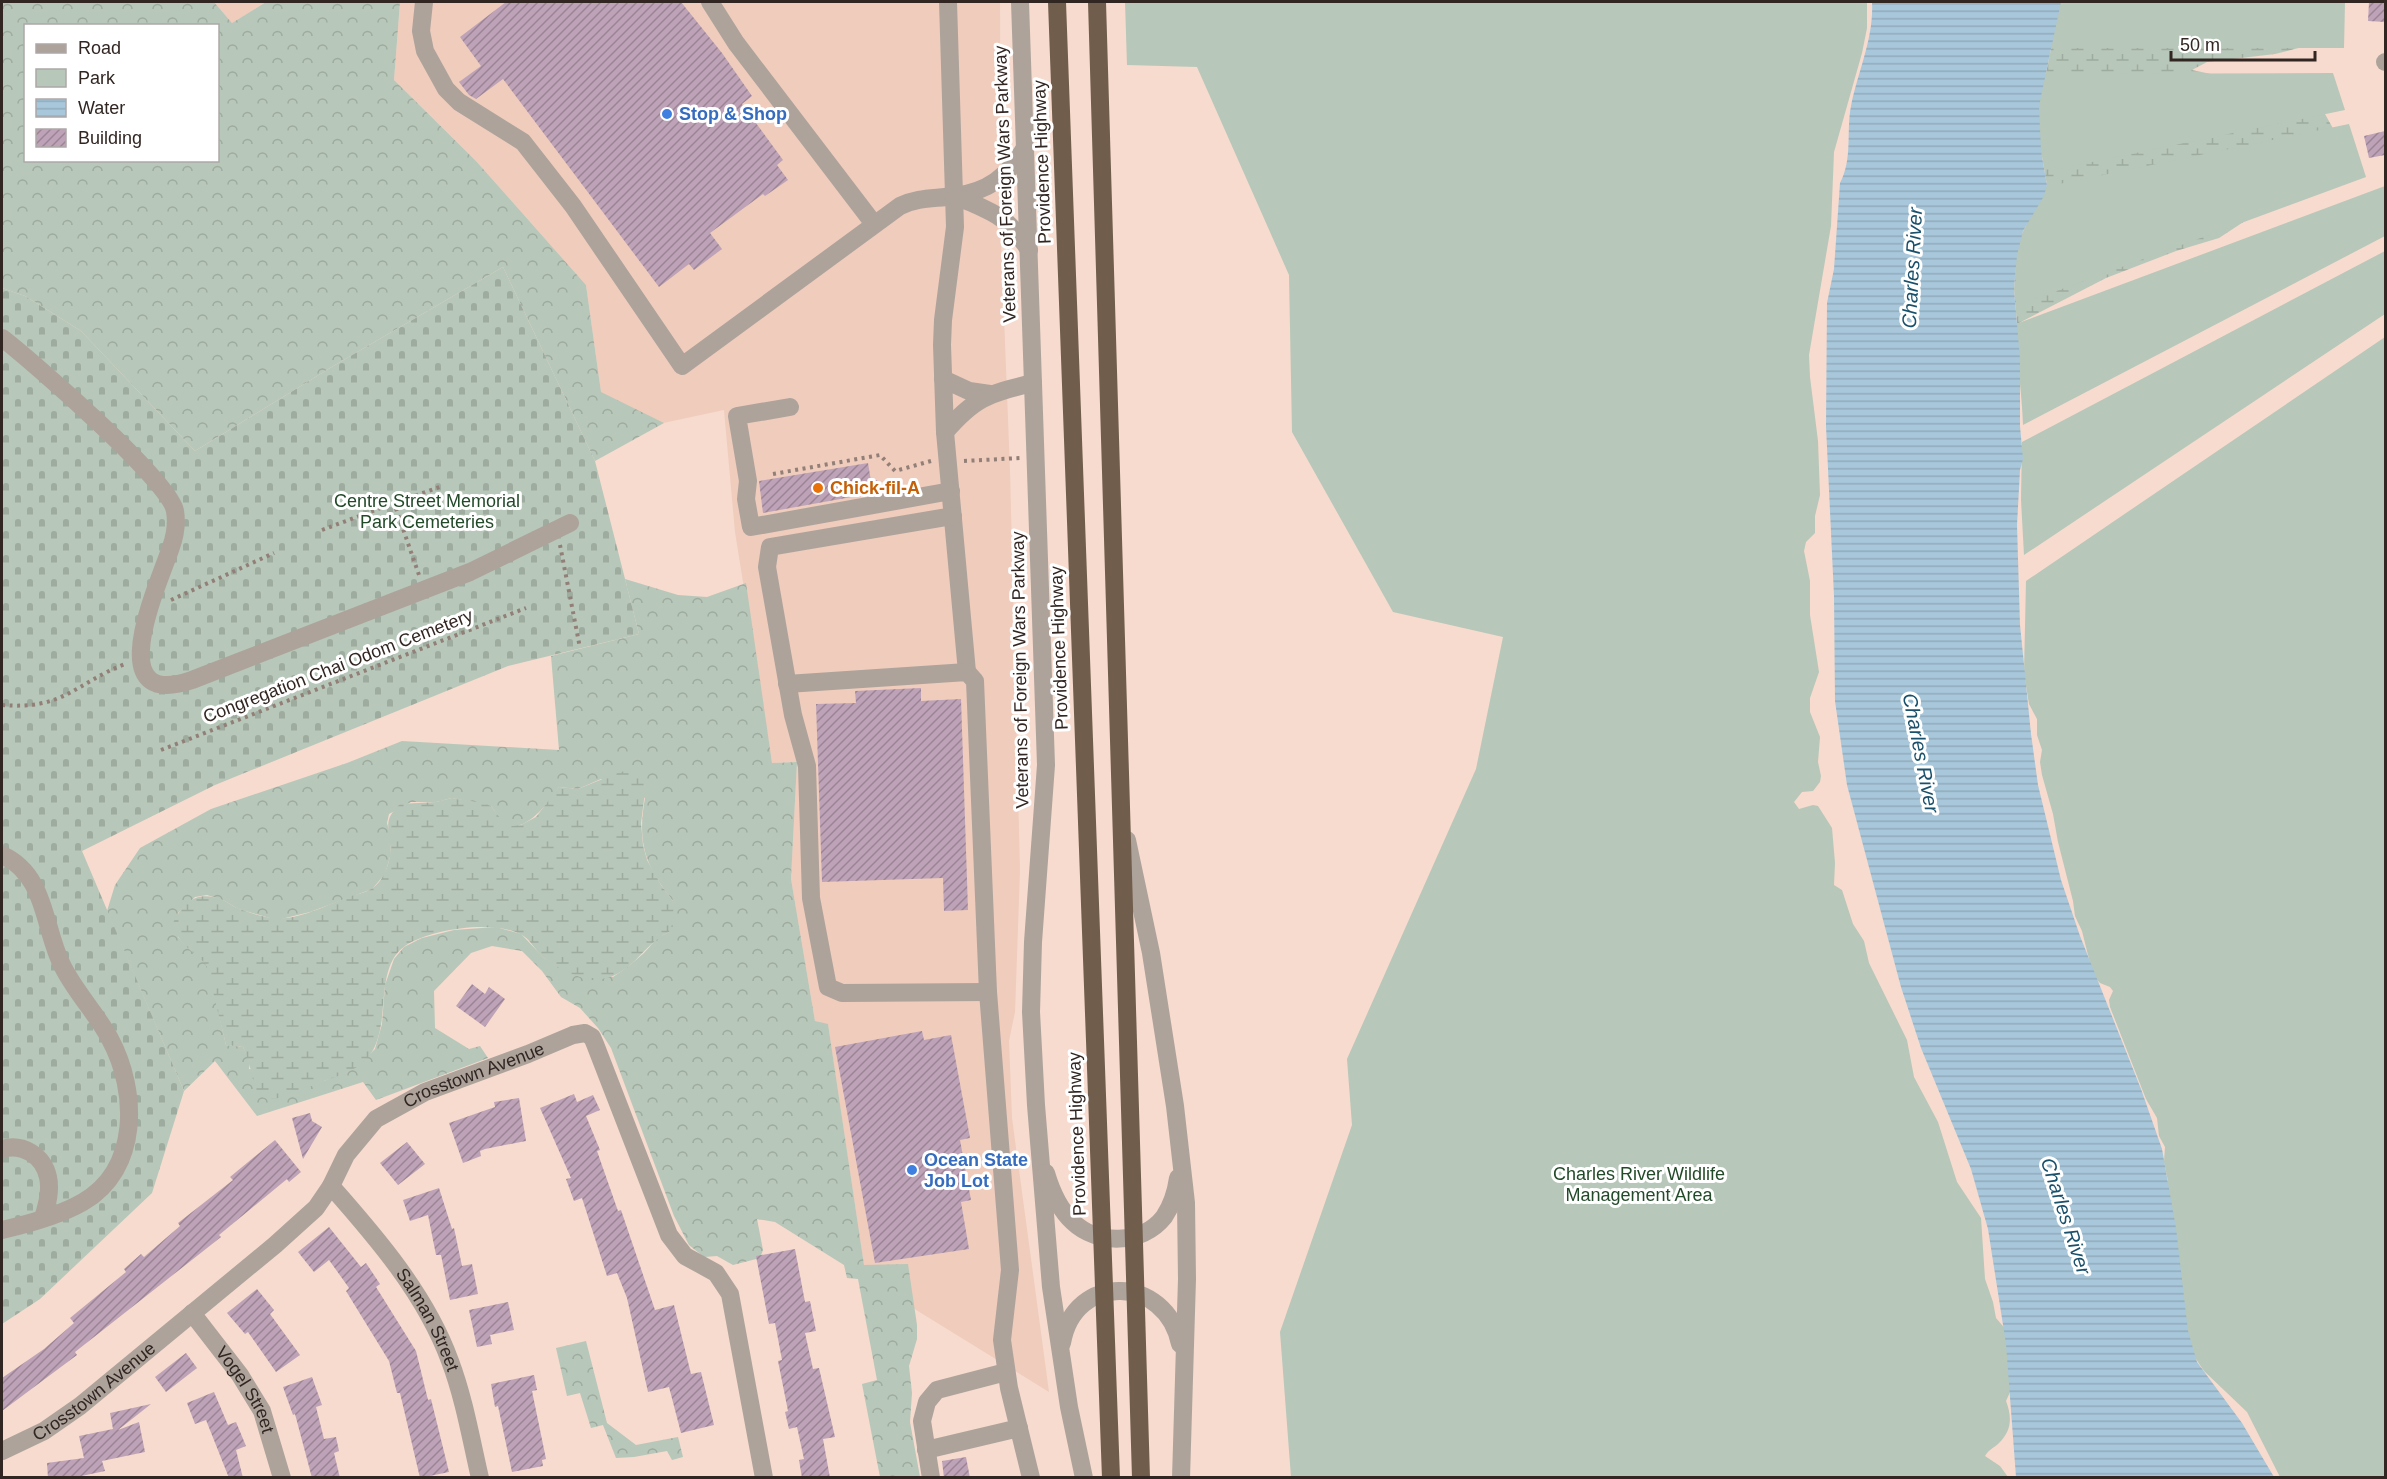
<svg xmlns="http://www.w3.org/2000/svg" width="2387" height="1479" viewBox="0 0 2387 1479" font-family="Helvetica,sans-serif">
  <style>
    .built { fill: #efccbc }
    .forest { fill: url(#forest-crowns); fill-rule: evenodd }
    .wetland { fill: url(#wetland-marsh) }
    .cemetery { fill: url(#cemetery-stones) }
    .park { fill: #b7c7b9 }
    .water { fill: url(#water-rules) }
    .building { fill: url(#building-hatch) }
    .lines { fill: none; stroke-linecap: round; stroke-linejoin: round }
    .path { stroke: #927f77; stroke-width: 4; stroke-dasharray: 3 4.5; stroke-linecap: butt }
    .minor { stroke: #ada39b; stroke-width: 18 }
    .highway { stroke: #705d4c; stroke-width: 18 }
    .shop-dot { fill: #3f7fe0; stroke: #fff; stroke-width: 2 }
    .food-dot { fill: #e8710a; stroke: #fff; stroke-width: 2 }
    .labels { text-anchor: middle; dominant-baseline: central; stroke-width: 6; stroke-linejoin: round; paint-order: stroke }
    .shop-label { font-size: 18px; font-weight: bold; fill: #366cbe; stroke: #fff; text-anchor: start }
    .street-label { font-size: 18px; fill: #312622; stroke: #fff }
    .food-label { font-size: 18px; font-weight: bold; fill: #c56008; stroke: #fff; text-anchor: start }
    .park-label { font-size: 18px; fill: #224a29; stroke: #fff }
    .water-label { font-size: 20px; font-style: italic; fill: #19506b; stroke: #fff }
  </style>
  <defs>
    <pattern id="forest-crowns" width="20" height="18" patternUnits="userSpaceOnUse" patternTransform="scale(1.5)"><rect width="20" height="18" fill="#b7c7b9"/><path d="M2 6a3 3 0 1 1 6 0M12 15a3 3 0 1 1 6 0" fill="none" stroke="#9eab9f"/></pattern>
    <pattern id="wetland-marsh" width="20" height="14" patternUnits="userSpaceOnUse" patternTransform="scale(1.5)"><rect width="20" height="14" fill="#b7c7b9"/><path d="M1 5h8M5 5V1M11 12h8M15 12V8" fill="none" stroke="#9eab9f"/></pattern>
    <pattern id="cemetery-stones" width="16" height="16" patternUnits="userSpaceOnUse" patternTransform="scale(1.5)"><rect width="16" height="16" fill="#b7c7b9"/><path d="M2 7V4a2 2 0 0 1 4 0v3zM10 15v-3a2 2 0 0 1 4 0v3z" fill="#9eab9f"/></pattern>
    <pattern id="water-rules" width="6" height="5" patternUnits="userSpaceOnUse" patternTransform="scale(1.5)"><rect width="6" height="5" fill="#a8c7da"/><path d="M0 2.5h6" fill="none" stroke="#91abbb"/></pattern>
    <pattern id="building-hatch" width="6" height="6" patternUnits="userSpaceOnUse" patternTransform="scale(1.5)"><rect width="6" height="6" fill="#bea3b8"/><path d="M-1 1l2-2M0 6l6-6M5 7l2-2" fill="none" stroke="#9b8595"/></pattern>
  </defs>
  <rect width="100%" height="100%" fill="#f6dbce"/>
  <g class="built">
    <path d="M214,2H266L232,23Z"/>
    <path d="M400,2H1000L1001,240L1010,471L1020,870L1015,1012L1009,1041L1012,1118L1049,1392L866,1279L828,1025L815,1021L791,879L797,762L772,763L735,532L724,410L607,435L586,285L476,161L394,80Z"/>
  </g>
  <g class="forest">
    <path d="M2,2H214L232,23L266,2H400L394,80L476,161L586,285L601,392L664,423L595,461L503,267L335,365L195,451L81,331L25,296L2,288ZM26,26H218V160H26Z"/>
    <path d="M625,579L678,595L707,597L746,583L772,763L797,762L791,879L815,1021L828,1024L864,1265L908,1264L917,1325V1339L909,1366L912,1393L910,1422L920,1477H880L862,1384L877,1380L858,1279L847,1278L844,1265L775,1222L757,1219L763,1250L760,1258L733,1265L717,1256L704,1257L689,1245L674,1216L611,1048L598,1028L580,1008L561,997L542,971L522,951L492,946L471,953L434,991L435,1028L469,1049L480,1046L488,1058L376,1100L363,1082L257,1116L215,1061L184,1091L107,911L115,885L140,848L211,809L347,763L402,741L559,750L551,656L639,634ZM601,779L645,798C637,843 645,866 673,901L669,932C652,940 655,942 644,953C634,962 624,970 613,977L545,959L521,934L496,927L454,930L422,938L404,947L394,959L385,985L382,1024L375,1049L359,1065L324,1081L249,1069L250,1061L243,1047L226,1045L208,967C200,955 187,948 178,937V913L195,897L207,895L225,901L238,909L277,920L310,912L372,889L385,874L390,857V834L387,823L389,814L411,802H436L452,798L491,806C495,811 498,818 502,822C522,839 550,801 559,787L578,789Z"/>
    <path d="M586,1341L607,1423L636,1445L678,1437L683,1457L672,1460L667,1451L634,1457L616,1458L603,1425L591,1428L580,1393L567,1396L556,1348Z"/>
  </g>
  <g class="wetland">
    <path d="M2061,2L2310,45L2275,54L2207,62L2192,70L2315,96L2335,132L2289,192L2219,238L2176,251L2106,278L2017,324L2014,289L2017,255L2047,185L2041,151L2039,106Z"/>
    <path d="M639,769L643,772L646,784L641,823L643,845L647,860L661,885L673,901L674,920L669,932C640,946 633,977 595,980C583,981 555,966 545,959C536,952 530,938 520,934C491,920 431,929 405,946C369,971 398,1037 360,1065C347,1074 328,1079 314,1085C301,1090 284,1099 270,1099C266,1099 261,1096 257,1095C252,1078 250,1062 243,1047L226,1045L207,967C202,958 193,954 186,946C179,940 176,933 172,925C184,901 197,890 223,900C228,902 233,907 239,909C256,915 275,921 293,917C312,913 330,904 349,897C356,894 365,893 371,889C382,883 389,866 390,854C392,829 380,823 400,804L436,802L452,798L483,803L491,806L503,822L511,826L521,825L536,817L559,787L578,789L620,772Z"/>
  </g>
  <path class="cemetery" d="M503,267L595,461L639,634L508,666L215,785L82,851L184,1091L152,1193L40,1299L2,1324V288L25,296L81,331L195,451L335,365Z"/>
  <g class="park">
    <path d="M1125,2H1867V28L1862,53L1834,152L1831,226L1809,355L1810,377L1818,441L1820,495L1815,516V533L1806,542L1804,551L1810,581V615L1819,672L1810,698V712L1820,737L1818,762L1821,776L1820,782L1813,791L1802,792L1794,802L1799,809L1813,805L1818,806L1832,828L1835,863L1834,885L1842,890L1853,924L1864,941L1869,963L1907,1040L1914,1077L1938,1122L1957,1182L1981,1218L1985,1279L1993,1302L1996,1318L2008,1332L2015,1381L2006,1401C2012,1417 2012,1430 1999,1443C1994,1448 1989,1449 1985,1456L2000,1466L2008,1477H1291L1280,1332L1352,1125L1347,1059L1476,769L1503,637L1393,612L1292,432L1289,275L1197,67L1127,65Z"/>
    <path d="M2057,2H2345L2344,48H2046Z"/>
    <path d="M2333,73L2345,110L2058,169L2045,161L2036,146L2040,74Z"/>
    <path d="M2349,124L2366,177L2016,306L2015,248L2045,187Z"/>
    <path d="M2385,186V236L2023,425C2022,391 2016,358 2016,324Z"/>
    <path d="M2385,251V314L2024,555L2021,500L2022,442Z"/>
    <path d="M2385,337V1477H2280L2247,1412L2204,1371L2190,1350L2167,1216L2168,1181L2164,1162L2165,1147L2159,1136L2157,1118L2146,1099L2110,1007L2109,1000L2113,991L2110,987L2100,983L2093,975L2082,931L2075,916L2073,901L2058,842L2053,814L2042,775L2040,762L2042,750L2037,735V719L2029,704L2024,673L2026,581Z"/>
  </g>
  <path class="water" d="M1872,2H2061L2039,106L2041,151L2047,185L2044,196L2023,231L2017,255L2014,289L2020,359V426L2023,459L2020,470L2017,525L2020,625L2031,734L2038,785L2061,880L2080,936L2141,1089L2162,1149L2176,1228L2188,1331L2197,1362L2242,1423L2274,1477H2016L2006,1344L1988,1229L1971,1169L1921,1048L1901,987L1847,785L1835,701L1834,596L1826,426L1827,303L1834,269L1840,183C1853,159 1846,131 1851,106C1858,71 1874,38 1872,2Z"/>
  <g class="building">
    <path d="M506,2H681L722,53L752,96L742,104L783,160L777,165L788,180L765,196L763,194L710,233L722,249L694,270L689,264L659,287L503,79L476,99L469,95L459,82L481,66L460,37Z"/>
    <path d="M2369,2H2385V22L2368,21Z"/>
    <path d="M2385,131V155L2369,158L2364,136Z"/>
    <path d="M868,463L871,481L877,480L879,492L763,513L759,481Z"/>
    <path d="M921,688V701L961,699L968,910L944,911L943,878L822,882L816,704L856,703L855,691Z"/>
    <path d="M472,984L485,994L489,987L505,999L485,1027L456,1006Z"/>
    <path d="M922,1031L924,1040L951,1035L970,1138L960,1140L971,1200L961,1202L969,1249L875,1263L835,1047Z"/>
    <path d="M574,1094L577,1102L593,1095L600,1110L586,1116L600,1150L597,1151L618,1211L621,1210L655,1310L674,1305L691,1374L701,1372L714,1425L681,1433L669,1387L648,1392L627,1298L617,1273L607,1276L582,1198L574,1201L566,1179L571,1178L540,1108Z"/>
    <path d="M519,1098L526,1141L485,1149L480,1151L481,1156L463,1163L449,1123L495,1107L494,1102Z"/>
    <path d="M310,1113L312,1121L322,1127L303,1159L292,1118Z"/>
    <path d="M275,1140L301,1172L289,1182L287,1179L219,1235L221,1237L202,1252L75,1352L77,1355L2,1411V1378L44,1349L74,1323L70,1318L126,1272L124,1269L141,1254L144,1257L180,1226L178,1223L233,1180L230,1177Z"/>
    <path d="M407,1142L425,1164L398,1185L380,1163Z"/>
    <path d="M439,1188L452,1229L454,1228L462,1266L472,1264L478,1294L450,1300L441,1255H436L428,1215L410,1221L403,1200Z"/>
    <path d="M329,1227L361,1267L366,1263L380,1284L376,1287L416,1351L428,1400L431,1399L449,1472L420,1478L400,1393H397L389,1361L346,1291L349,1288L329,1260L314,1272L298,1252Z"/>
    <path d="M795,1249L805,1302L810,1301L816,1331L805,1333L813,1369L819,1368L835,1437L823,1439L830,1478H802L799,1460L804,1459L797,1427L789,1429L785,1412L788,1411L778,1361L782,1360L775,1323L769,1324L756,1256Z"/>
    <path d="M257,1289L274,1310L270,1314L300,1355L276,1372L248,1332L245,1334L227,1313Z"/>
    <path d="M508,1302L514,1330L490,1335L492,1344L477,1347L469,1310Z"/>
    <path d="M186,1353L197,1368L166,1392L155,1377Z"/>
    <path d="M534,1375L537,1390L532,1391L546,1459L542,1460L543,1466L512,1472L498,1406L495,1407L491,1384Z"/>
    <path d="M312,1377L322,1405L316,1407L324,1439L336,1437L339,1451L334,1453L340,1478H312L295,1414L293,1415L283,1387Z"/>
    <path d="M214,1392L228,1425L236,1422L246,1446L236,1450L243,1478H229L206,1420L195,1424L187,1403Z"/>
    <path d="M151,1404L118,1430L139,1422L145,1452L102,1461L105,1471L72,1478H48L47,1463L84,1458L79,1436L113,1429L110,1413Z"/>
    <path d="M966,1457L970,1478H944L942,1461Z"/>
  </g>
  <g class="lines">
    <g class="path">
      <path d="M964,461L1020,458"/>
      <path d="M773,474L880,455L895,471L931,461"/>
      <path d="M394,503L440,487"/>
      <path d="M322,530L394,503L419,575"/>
      <path d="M560,545L580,648"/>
      <path d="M171,600L274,553"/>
      <path d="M2,705C64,710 74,684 125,664"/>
      <path d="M161,750L526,608"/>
    </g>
    <g class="minor">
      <path d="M424,2L421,31L425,51L446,89L459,102L523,142L573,206L682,366L900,206C919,197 934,199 954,196C988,192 1008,176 1025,148"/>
      <path d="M710,2L736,43L874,224"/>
      <path d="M948,2L955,227L943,320L942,345L945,432L967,672"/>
      <path d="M1020,2L1046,765L1033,942L1031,1012L1036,1105L1051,1287L1069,1407L1084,1478"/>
      <path d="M2385,62H2386"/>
      <path d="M956,196C993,213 1006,214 1029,250"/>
      <path d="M2,338C32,361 170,481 175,511C177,523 175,536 171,547C160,581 98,712 192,680L470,572L570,523"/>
      <path d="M943,379L969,391L990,394"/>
      <path d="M790,407L737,416L748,481L746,499L751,527L951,491"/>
      <path d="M945,432C976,396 989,394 1033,383"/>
      <path d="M953,516L770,547L767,567L793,715L807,766L811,898L828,987L842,993L988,992"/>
      <path d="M787,684L967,672L975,681L988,992L1010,1270L1002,1340L1009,1388L1031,1478"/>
      <path d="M1127,840L1151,953L1175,1106L1186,1203L1187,1279L1181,1478"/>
      <path d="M2,855C47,875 43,929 63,967C76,993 97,1014 110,1039C138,1091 140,1169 83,1202C59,1216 28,1224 2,1230"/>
      <path d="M2,1149C22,1143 43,1155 48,1177C51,1191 47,1205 43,1218"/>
      <path d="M1046,1173C1051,1190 1060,1210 1073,1222C1097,1245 1142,1245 1164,1217C1172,1205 1176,1192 1178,1178"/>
      <path id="s1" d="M331,1186C377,1238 426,1295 450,1361C464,1398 471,1439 480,1478"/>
      <path id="s2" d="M192,1313L240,1375L262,1411L282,1478"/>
      <path d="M1062,1343C1074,1272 1166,1275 1180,1344"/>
      <path d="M926,1450L1019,1428"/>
      <path id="s3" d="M2,1451L44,1431L80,1406L275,1245L316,1208L331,1186L346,1155L376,1119L425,1092L528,1054L573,1035L585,1033L592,1037L595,1044L669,1235L685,1256L716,1273L730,1294L764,1478"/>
      <path d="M931,1478L922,1421L927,1402L937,1390L1006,1372"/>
    </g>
    <g class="highway">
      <path d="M1057,2L1111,1478"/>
      <path d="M1097,2L1141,1478"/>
    </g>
  </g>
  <g class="shop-dot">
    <circle cx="667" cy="114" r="6"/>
    <circle cx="912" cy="1170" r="6"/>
  </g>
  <circle class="food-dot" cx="818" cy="488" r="6"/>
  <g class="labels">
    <g class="shop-label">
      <text x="679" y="114">Stop &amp; Shop</text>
      <text x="924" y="1160">Ocean State<tspan x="924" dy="21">Job Lot</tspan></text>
    </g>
    <g class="street-label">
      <text transform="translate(1042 162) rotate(-92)">Providence Highway</text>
      <text transform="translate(1005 184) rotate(-92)">Veterans of Foreign Wars Parkway</text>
      <text transform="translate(1059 648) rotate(-92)">Providence Highway</text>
      <text transform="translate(338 666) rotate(-21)">Congregation Chai Odom Cemetery</text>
      <text transform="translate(1020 670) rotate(-91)">Veterans of Foreign Wars Parkway</text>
      <text stroke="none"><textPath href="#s3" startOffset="614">Crosstown Avenue</textPath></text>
      <text transform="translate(1077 1134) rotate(-92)">Providence Highway</text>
      <text stroke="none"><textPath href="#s1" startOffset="166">Salman Street</textPath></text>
      <text stroke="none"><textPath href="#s3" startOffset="110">Crosstown Avenue</textPath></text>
      <text stroke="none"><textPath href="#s2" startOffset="94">Vogel Street</textPath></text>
    </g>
    <g class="food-label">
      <text x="830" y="488">Chick-fil-A</text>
    </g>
    <g class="park-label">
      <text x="427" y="501">Centre Street Memorial<tspan x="427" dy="21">Park Cemeteries</tspan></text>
      <text x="1639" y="1174">Charles River Wildlife<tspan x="1639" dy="21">Management Area</tspan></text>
    </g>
    <g class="water-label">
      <text transform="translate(1912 268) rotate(-87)">Charles River</text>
      <text transform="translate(1921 753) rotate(79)">Charles River</text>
      <text transform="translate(2066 1216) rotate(72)">Charles River</text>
    </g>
  </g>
  <rect width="2387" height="1479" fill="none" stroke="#312622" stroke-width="6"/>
  <rect x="24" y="24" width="195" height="138" fill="#ffffff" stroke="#ada8a7" stroke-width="1.5"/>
  <rect x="36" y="44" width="30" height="9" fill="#ada39b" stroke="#ada8a7" stroke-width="1.5"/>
  <text x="78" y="54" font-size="18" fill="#312622">Road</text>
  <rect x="36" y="69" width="30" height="18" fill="#b7c7b9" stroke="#ada8a7" stroke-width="1.5"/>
  <text x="78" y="84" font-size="18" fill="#312622">Park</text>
  <rect x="36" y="99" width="30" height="18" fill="url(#water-rules)" stroke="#ada8a7" stroke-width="1.5"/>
  <text x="78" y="114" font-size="18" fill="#312622">Water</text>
  <rect x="36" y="129" width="30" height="18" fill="url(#building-hatch)" stroke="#ada8a7" stroke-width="1.5"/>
  <text x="78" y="144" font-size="18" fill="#312622">Building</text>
  <path d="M2171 51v9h144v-9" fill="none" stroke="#312622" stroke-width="3"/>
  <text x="2180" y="51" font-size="18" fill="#312622" stroke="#ffffff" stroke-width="4.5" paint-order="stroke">50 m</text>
</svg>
